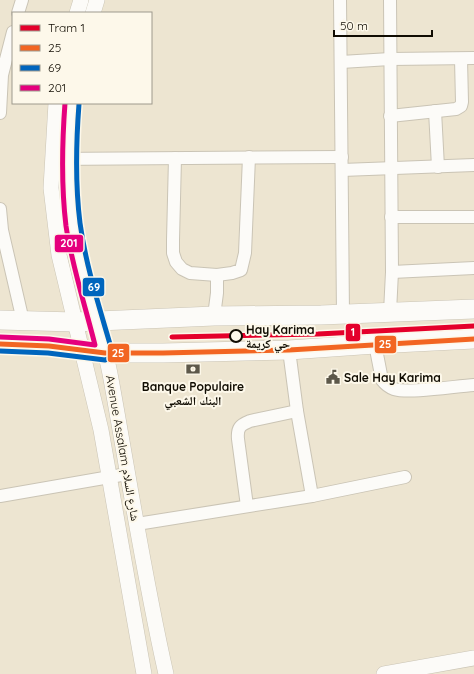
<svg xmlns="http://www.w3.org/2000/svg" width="474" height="674" viewBox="0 0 474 674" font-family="Quicksand,'Noto Naskh Arabic',sans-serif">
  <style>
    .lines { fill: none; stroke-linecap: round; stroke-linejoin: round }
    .minor-casing { stroke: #cac4b5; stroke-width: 14 }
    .tertiary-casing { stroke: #cac4b5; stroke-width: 16 }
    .primary-casing { stroke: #cac4b5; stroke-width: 20 }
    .minor { stroke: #fcfbf8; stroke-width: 12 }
    .tertiary { stroke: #fcfbf8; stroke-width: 15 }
    .primary { stroke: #fcfbf8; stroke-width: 19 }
    .bus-1-casing { stroke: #fdf8ea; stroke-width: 8 }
    .bus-2-casing { stroke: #fdf8ea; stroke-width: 8 }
    .bus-3-casing { stroke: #fdf8ea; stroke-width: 8 }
    .bus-1 { stroke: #f26522; stroke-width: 5 }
    .bus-2 { stroke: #0065bd; stroke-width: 5 }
    .bus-3 { stroke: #e5007d; stroke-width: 5 }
    .tram-1-casing { stroke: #fdf8ea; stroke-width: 8 }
    .tram-1 { stroke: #e4002b; stroke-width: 5 }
    .stop-dot { fill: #fdf8ea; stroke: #100c02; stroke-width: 2 }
    .labels { text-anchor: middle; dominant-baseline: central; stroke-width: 4; stroke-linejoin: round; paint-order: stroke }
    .stop-label { font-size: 12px; font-weight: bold; fill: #100c02; stroke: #fdf8ea; text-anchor: start }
    .poi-label { font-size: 12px; font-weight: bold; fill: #100c02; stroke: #fdf8ea; text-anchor: start }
    .street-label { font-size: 12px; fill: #100c02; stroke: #fdf8ea }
    .line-badge { stroke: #fdf8ea; stroke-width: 1.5 }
    .badge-label { font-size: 11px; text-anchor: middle; font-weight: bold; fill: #fff }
  </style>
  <rect width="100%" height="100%" fill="#ede5d1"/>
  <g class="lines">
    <defs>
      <g id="minor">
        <path d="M340,0L343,314"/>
        <path d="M390,0L392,272L390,312"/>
        <path d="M18,13L22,0"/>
        <path d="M341,62L390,59L474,58"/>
        <path d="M435,111L438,167"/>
        <path d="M0,113L2,75L13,32"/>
        <path d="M390,116L456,109L461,106L462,102L461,59"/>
        <path d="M175,158L173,240V253L176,262L182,269L190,273L217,275L232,273L241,270L245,253L249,157"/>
        <path d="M52,159L342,157"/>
        <path d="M342,170L474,165"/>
        <path d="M0,209L2,230L23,321"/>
        <path d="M391,217H474"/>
        <path d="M392,272L474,268"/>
        <path d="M214,316L217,293V275"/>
        <path d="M375,344L382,380C385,384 388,387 394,389C409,394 456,386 474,385"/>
        <path d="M289,350L297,411L312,496"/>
        <path d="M0,496L127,474"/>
        <path d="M247,506L238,439C237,428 240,425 250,421L297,411"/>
        <path d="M137,524L312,496L405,477"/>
      </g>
      <g id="tertiary">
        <path d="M77,13L81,0"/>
        <path d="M93,13L97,0"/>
        <path d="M56,103L51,188L59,255L101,430L144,674"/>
        <path d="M72,103C68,155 67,209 80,260C89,300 104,339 111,379C129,478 144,577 166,674"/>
        <path d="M384,674L474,658"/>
      </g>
      <g id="primary">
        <path d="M0,320L75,322L214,316L321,315L474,309"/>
        <path d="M0,344L49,346L105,353H163L289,350L375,344L474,339"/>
      </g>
    </defs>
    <use href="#minor" class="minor-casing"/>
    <use href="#tertiary" class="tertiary-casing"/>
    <use href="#primary" class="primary-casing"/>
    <use href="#minor" class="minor"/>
    <use href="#tertiary" class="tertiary"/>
    <use href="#primary" class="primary"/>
    <defs>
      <path id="bus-1" d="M0,344L49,346L105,353H163L289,350L474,339"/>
      <path id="bus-2" d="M0,351L48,353L105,360C110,359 112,356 112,351C100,309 86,267 80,223C75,183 76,143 79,104"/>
      <path id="bus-3" d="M0,337L49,339L95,345C85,305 72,266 66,226C61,185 62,144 65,103"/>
    </defs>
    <use href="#bus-1" class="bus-1-casing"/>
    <use href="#bus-2" class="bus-2-casing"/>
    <use href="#bus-3" class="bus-3-casing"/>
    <use href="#bus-1" class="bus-1"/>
    <use href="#bus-2" class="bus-2"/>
    <use href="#bus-3" class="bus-3"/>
    <defs>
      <path id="tram-1" d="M172,337L318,334L474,326"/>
    </defs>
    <use href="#tram-1" class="tram-1-casing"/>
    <use href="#tram-1" class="tram-1"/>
  </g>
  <defs>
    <symbol id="bank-bare" viewBox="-9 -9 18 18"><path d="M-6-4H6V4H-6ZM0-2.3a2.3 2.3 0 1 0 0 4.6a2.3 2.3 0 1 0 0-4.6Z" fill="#5d584a" stroke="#fdf8ea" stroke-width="2.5" paint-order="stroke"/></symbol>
    <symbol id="civic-bare" viewBox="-9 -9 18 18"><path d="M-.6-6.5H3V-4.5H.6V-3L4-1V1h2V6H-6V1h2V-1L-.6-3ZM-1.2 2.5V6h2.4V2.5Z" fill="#5d584a" stroke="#fdf8ea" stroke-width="2.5" paint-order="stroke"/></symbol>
  </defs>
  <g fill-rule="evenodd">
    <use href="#bank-bare" x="183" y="359" width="20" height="20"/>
    <use href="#civic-bare" x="323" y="367" width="20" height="20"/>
  </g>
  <circle class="stop-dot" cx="236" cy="336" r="6"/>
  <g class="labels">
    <g class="stop-label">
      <text x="246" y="329">Hay Karima<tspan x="246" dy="14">حي كريمة</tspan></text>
    </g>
    <g class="poi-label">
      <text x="344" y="377">Sale Hay Karima</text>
      <text x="193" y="386" text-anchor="middle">Banque Populaire<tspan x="193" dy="14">البنك الشعبي</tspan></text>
    </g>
    <g class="street-label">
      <text transform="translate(123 448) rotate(80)">Avenue Assalam شارع السلام</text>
    </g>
  </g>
  <g class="line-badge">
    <rect x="54" y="234" width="30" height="19" rx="4" fill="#e5007d"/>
    <rect x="82" y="277" width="23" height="20" rx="4" fill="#0065bd"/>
    <rect x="345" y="323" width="16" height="19" rx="4" fill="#e4002b"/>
    <rect x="374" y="335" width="23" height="19" rx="4" fill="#f26522"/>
    <rect x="107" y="343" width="23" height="20" rx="4" fill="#f26522"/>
  </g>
  <g class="badge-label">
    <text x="69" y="247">201</text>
    <text x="94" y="291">69</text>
    <text x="353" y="336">1</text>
    <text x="385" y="348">25</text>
    <text x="118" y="357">25</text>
  </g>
  <rect x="12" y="12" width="140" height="92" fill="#fdf8ea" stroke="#9e9a8d"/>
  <rect x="20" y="25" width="20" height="6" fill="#e4002b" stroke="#9e9a8d"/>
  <text x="48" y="32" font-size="12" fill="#100c02">Tram 1</text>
  <rect x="20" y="45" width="20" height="6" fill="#f26522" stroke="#9e9a8d"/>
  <text x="48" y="52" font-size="12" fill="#100c02">25</text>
  <rect x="20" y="65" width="20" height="6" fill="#0065bd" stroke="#9e9a8d"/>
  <text x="48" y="72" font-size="12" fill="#100c02">69</text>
  <rect x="20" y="85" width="20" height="6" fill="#e5007d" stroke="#9e9a8d"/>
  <text x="48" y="92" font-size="12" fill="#100c02">201</text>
  <path d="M334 30v6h98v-6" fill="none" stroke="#100c02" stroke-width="2"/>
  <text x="340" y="30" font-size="12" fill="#100c02" stroke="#fdf8ea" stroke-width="3" paint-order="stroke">50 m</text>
</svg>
